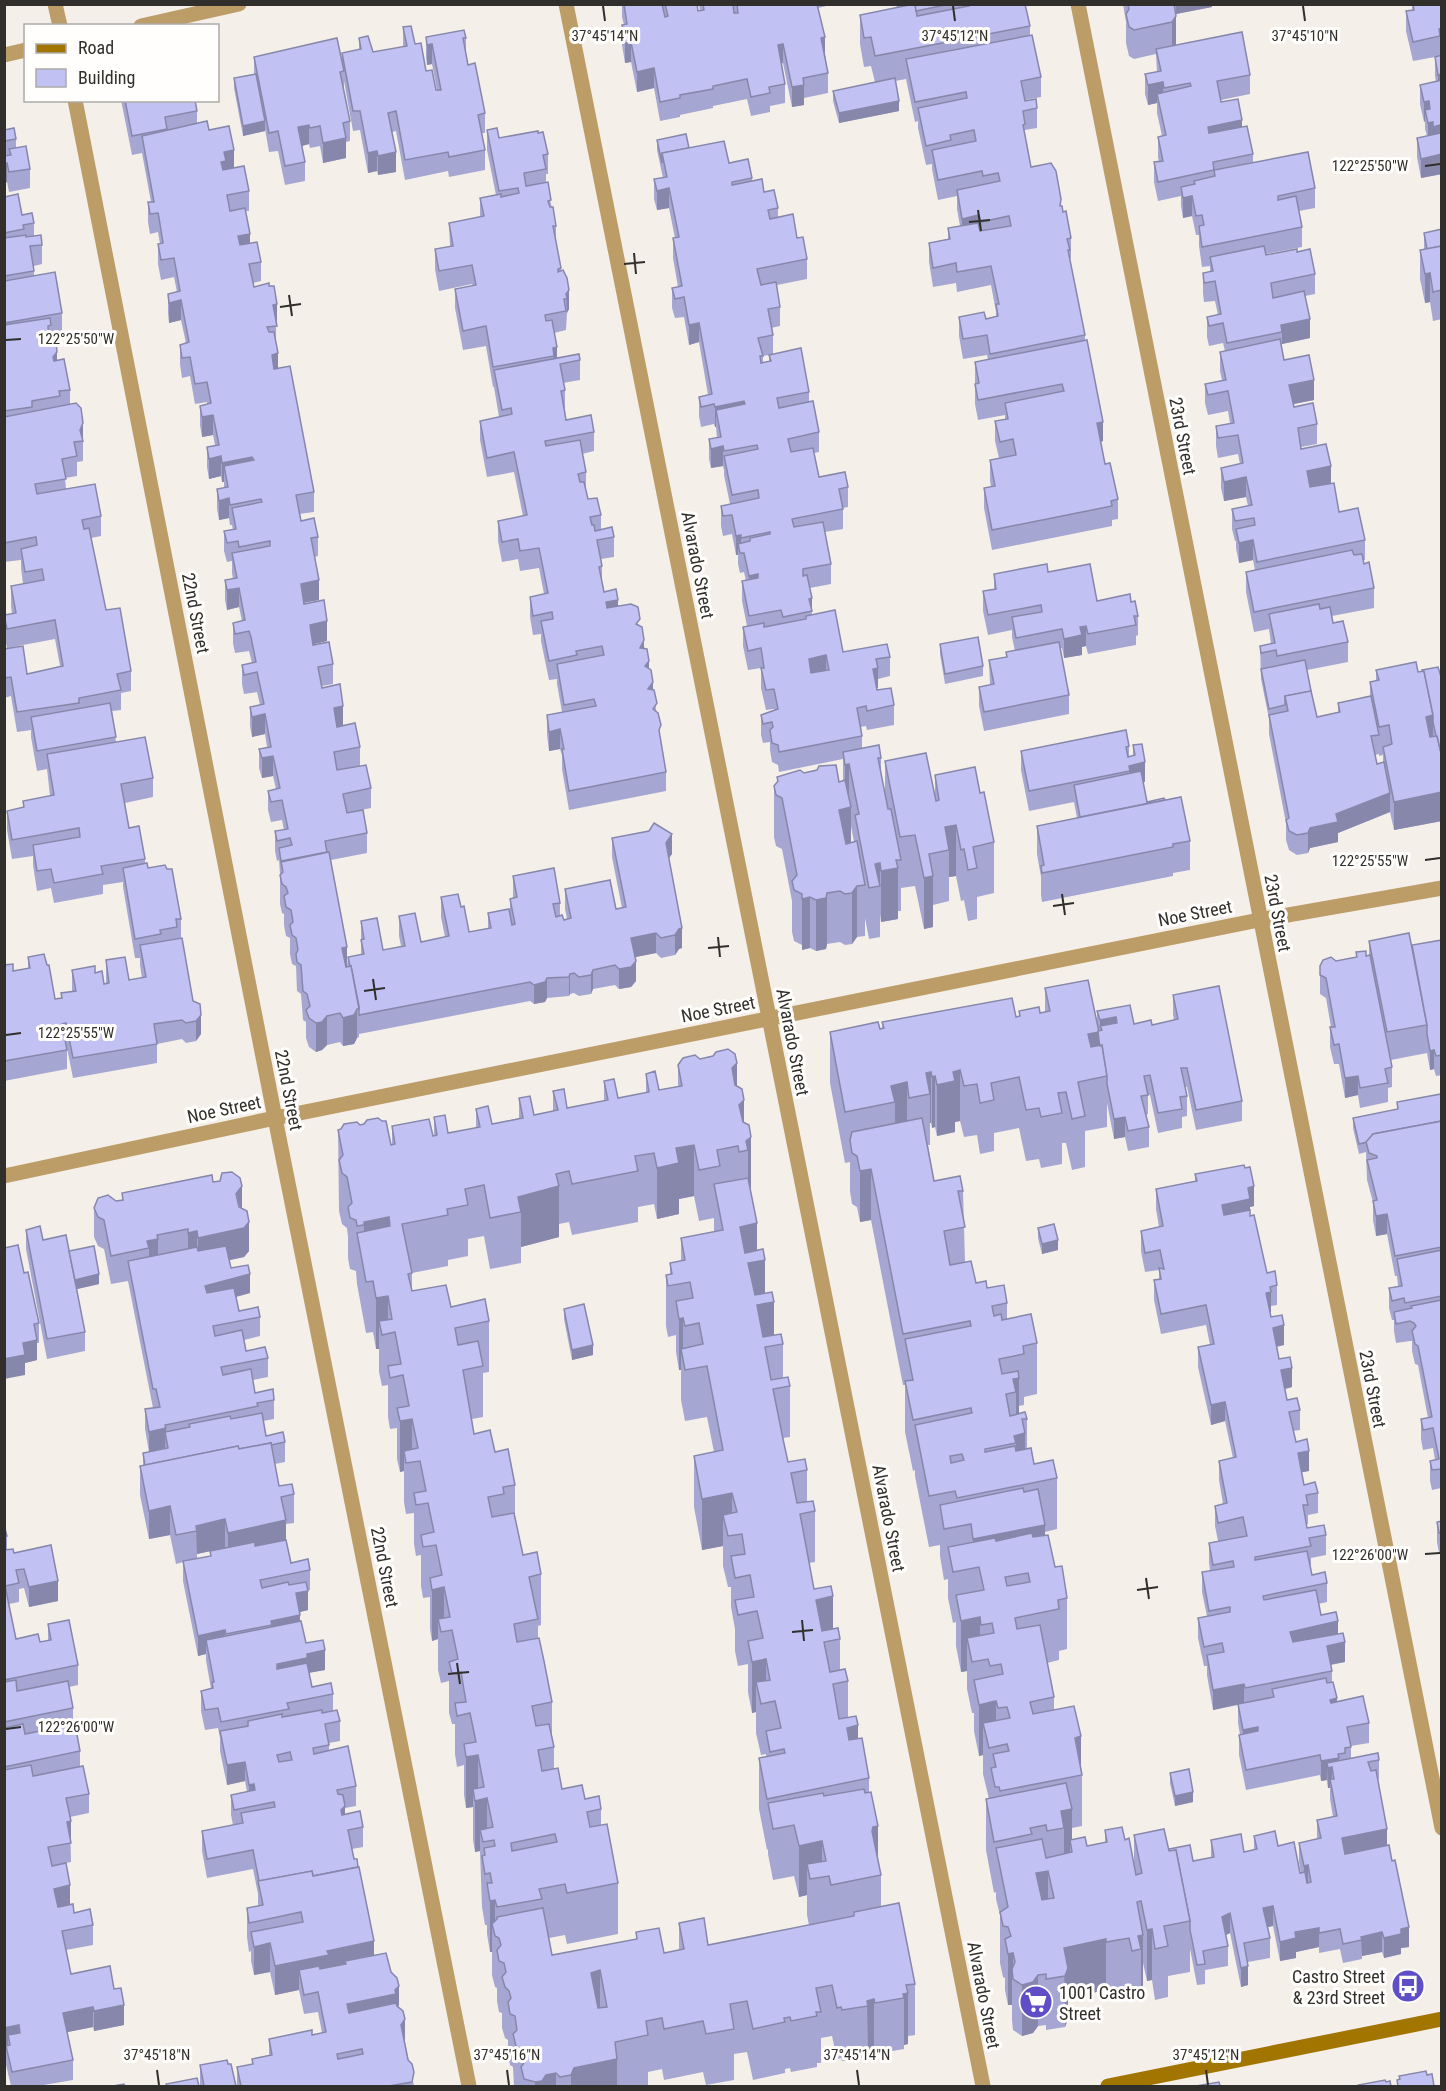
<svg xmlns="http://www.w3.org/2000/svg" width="1446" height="2091" viewBox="0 0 1446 2091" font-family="'Roboto Condensed',sans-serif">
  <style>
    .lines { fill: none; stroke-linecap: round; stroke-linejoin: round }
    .street { stroke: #bd9d67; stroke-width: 15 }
    .secondary { stroke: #a27400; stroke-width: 15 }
    .wall { fill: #a6a6d2; fill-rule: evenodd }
    .shaded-wall { fill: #8787ab }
    .building { fill: #c1c1f4; stroke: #8787ab; stroke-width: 1.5; fill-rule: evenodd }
    .ticks { fill: none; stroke: #302f2c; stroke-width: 2 }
    .labels { text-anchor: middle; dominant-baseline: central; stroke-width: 6; stroke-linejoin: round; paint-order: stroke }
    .street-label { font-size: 18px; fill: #302f2c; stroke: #fffefc }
    .poi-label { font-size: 18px; fill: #302f2c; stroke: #fffefc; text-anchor: end }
    .ticks-label { font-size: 15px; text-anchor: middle; fill: #302f2c; stroke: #fffefc; stroke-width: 6; stroke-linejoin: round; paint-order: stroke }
  </style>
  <rect width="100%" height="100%" fill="#f4f0e9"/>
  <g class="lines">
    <g class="street">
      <path d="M55,4L60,26"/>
      <path d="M566,4L983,2086"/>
      <path d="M1078,4L1442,1828"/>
      <path d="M141,26L239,4"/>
      <path d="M4,55L26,50"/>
      <path d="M75,100L275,1118L469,2086"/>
      <path d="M4,1176L275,1118L1259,920L1442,888"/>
    </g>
    <path class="secondary" d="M1108,2086L1442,2019"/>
  </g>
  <g class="wall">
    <path d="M622,4H697L698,11H700L699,4H733L734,13V4H835L818,8L828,73V93L804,98V105L792,107L783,63L781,64L785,84V103L770,106V112L751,116L747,99L713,106V108L680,115V117L660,121L654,88L637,92L631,62L625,63L622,45V25H624L622,17Z"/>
    <path d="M896,4H1025L1030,26V35L1041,77V97L1025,100L1037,108V128L1025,130V134L1031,167L1061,206L1071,238V258H1070L1085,335V341L1103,441L1101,442L1105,464L1118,499V519L1112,520V526L992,550L984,508V488L991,487L990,480V460L999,458L995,441V421L1005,419V415L978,420L975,404V362L988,360L987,355L963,359L959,336V317L986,319L996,316V312L991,285L957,292L956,283L933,287L929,262V243L948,239V228L960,226L957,209V196L938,200L932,169V164L926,165L918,128V121L915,122L906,79L895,81L899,111L839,123L833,101V91L875,82L871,66L864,67L860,44V15L897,8Z"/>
    <path d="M1123,4H1212V7L1176,14V45L1250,75V94L1221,100V102L1242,127L1253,154V162L1315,188V208L1299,211L1302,227V247L1266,254V255L1297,252L1315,274V294L1305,296L1310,338L1282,344V350L1284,360L1314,400L1293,404L1294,407L1317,424V444L1301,447V449L1331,483L1339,512L1365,540V560H1363L1374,588V608L1332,616L1333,623L1348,642V662L1307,670L1317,717L1338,712V703L1370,696V682L1376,681V670L1418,672L1438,667L1442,821L1394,830L1390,812L1338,833V842L1310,848L1308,853L1297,855L1289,850L1286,840V823L1269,734V719L1261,679L1260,646L1271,644L1269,629L1254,632L1246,592V572L1255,570L1253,560L1239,563L1236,548V541H1235L1232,529V509L1248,506L1246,497L1224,501L1221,488V468L1240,464L1238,454L1218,458L1216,446V426L1230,423L1228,411L1208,415L1205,403V384L1222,380L1220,371V352L1225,351L1223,343L1209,346L1207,337V317L1218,315L1215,301L1204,302L1203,293V273L1210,272V266L1202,267L1199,246V235H1196L1192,216L1183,218L1181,206V196L1158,201L1154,182V162H1159L1158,157V137L1162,136L1157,113V103L1148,105L1145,94V74L1157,72L1156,54L1134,59L1129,56L1126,43V22ZM1379,754V756L1383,755V763L1377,764L1375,755Z"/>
    <path d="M1412,4H1442V48H1440V55H1442V174L1421,178L1417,157V138L1427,136L1425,129V121L1424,122L1420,104V85L1436,82L1435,76V57L1413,61L1406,31V11L1412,10Z"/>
    <path d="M403,27L415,44L426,71L436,90H437L432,64L427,65L426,57V37L466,38V54L468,65L485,113V133H482L485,150V170L449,177L448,171L405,180L396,131L392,132L396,172L378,175L377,171L368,173L360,130L353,131L344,81V90L350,121V141L346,142V158L323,163L320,146L310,148L309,144L302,146L305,162V181L285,185L278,151L269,152L265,129V131L243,136L234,88V78L254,74V57L342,63V53L359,50V38L373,52L403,47Z"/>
    <path d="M121,100H195L197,111V123L209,130L249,191V211H245L250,243L261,262V281L253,283L254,287L277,323H276V345L278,368L314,492V512L299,514L301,521L318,537V556L315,557L319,600L304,603L327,641L313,644V645L333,664V684L322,686V688L343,725L360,747V766L371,788V808L347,813L367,833V853L331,860L347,967L348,957L361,955V921L383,950L401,946L399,936V916L421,942L445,937L441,917V897L461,907L469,932L488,928V913L510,915V899L513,898V876L560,903V916L564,920L567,919L565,909V889L616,909L622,908L612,857V838L672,854L669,858L682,948L679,949L675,955L661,958L656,953L635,957L636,981L631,987L619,989L615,985L593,989L591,994L579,996L574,993L570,994L569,996L547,998L545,1002L534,1004L530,1001L359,1034V1037L357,1038L354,1044L343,1046L340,1042L327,1045L322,1050L316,1052L309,1047L306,1038V1022L303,1020L301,994L297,991L296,966L292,964L290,954V938L286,936L284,925V914L282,913L280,904V874L279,860L277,861L275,851V831L284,830L282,820L271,822L268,810V791L276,789L273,776L262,778L259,768V749L267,747L265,734L252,737L250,726V707L260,705L257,692L244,694L242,684V665L252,663L249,651L235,653L233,643V623L242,621L239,607L227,610L225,600V580L233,579L232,573V561L227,562L224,551V531L233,530L232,525H230L229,518L219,520L217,509V489L224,488V482H222L221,476L209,479L207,467V447L215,445L213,435L202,437L200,425V406L207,404V402L195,404L190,376L182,378L180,364V345L186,343L181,320L169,323L168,313V294L177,292L174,277L161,280L158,264V244H160L158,232L150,234L148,222V202H151L142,153L132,155Z"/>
    <path d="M4,130L16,139V147L30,169V188L9,192L7,182L5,183L6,197L22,215L34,223V236L42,245V264L34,266V275L62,313V332L51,334V340L57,360L70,390V404L83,423V461L77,462V476L65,478L66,489L101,516V536L91,538L106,610L131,671V691L121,693V710L112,711L116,742L153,778V797L125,803L129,828L145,859V864L181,919V938L193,1001L201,1034L196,1041L186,1043L182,1039L157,1044V1063L73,1078L66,1043H65L67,1050V1069L4,1081V965L13,971L28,969V957L55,999L61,998V993L72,992V970L95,973L104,984H106V960L129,980L142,978L140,965V958H135L123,887V882L103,885V894L54,903L51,888L37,891L33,865V856L12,859L7,830V811L23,808V801L50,796L47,769L37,771L31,737V730L17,732L11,696L4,698V649L27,674L60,666L55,639L7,648L4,635V615L12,614L11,606V586L23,584L21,568V560L4,562Z"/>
    <path d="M487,130L499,138L548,154V174H546V182L556,226V245L569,309L567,313L566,330L554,333L557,358L580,360V380L563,383L565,390V410L566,420L594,432V451L582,454L586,472V492L588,499L601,515V530L614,537V557L601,559L602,566V582L604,592L640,626L653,690L666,772V791L569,810L562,769V755L560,749L549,751L547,735V715L562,712L557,684V679L549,680L541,641V634L533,635L530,617V597L544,594L539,568L520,571L518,559L502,562L498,541V521L523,516L514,472L487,477L480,440V421L499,417L494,387H493L486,346L463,350L455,308V289L473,286L472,284L439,291L435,269V249L450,246L449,223L480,217V198L496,195L487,150Z"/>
    <path d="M657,140L689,148L729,163L752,178V181L764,192L778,208V217L797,238L807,259V279L777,285L780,307V326L771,328L773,335V354L809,392V402L819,432V452L814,453L819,477L848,487V507L843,508V529L825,532L831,564V584L810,588L812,614L843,652L890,657V676L878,679V688H877V690L894,705V725L867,730L866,726L860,727L862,736V748L881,758V774L885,795V761L935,798V775L980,793L994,842V893L977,897V919L968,921L964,900L961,901L956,876L949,877V901L933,905V927L924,929L915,886L901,888V911H898V919L881,922L880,914V937L869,939L865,918V936L857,937L852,944L845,945L840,942L827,944L826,949L816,951L810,948L802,950V945L794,941L792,932V901L782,849L776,846L774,837V786L777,782V777L804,773L839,782L843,781V759L779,772L778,765L772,762L770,750V742L763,743L761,735V715L774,711V709L766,710L761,688V668L748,670L743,646V627L747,626L742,601V581H746L744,572L740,573L738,564V555H736L732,534L723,536L721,526V506L730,504L724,475V470L723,466L711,468L709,459V439L717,438L716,427H715L714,424L701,427L699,416V397L708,395L699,342L689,345L684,317L675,318L672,308V288L678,287L673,258V238H675L669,208L657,210L654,199V179L663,178L657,150ZM769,355V361L763,363V356ZM851,826L854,842L851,843Z"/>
    <path d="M1442,229V319L1433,321L1430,302L1425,303L1420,279V250L1424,249V233Z"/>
    <path d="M1048,572L1097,601L1131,602L1138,616V635L1136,636V645L1088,654L1086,646L1082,647V655L1064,658L1062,648L1060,649L1069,695V714L984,731L979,706V687L990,685L989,660L1006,657V652L1015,651L1012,637V630L988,635L983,611V591L994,589V574Z"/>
    <path d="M940,644L983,666V676L945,684L940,654Z"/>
    <path d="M1133,745L1145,782H1143L1147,802L1190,841V870L1173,873V876L1042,902L1041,895V877L1037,854V826L1077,818L1074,802L1029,811L1021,770V751L1129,746V757L1133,756Z"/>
    <path d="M1442,940V1075L1436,1076L1434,1069L1430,1070L1427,1053L1391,1060L1392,1067V1087L1388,1088V1102L1360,1108L1358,1095L1345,1098L1339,1064H1334L1330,1047V1027H1331L1326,998L1320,994V966L1356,957V952L1366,956L1369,955V941L1412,945Z"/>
    <path d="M1045,988L1097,1025V1011L1134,1024L1152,1025L1174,1020L1173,1015V995L1242,1101V1121L1196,1130L1187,1087H1185L1187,1096V1116L1182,1117V1128L1158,1133L1150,1095H1148V1114L1146,1115L1149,1127V1147L1128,1151L1125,1137L1114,1139L1107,1103V1127L1085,1131V1167L1072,1170L1066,1143H1062V1164L1041,1168L1039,1159L1026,1161L1019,1128L994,1133V1151L980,1154L977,1135L964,1137L960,1121L955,1122V1132L937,1136L935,1127L932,1128L931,1123H930V1145H928L934,1181L963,1191L965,1262L976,1283L987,1288L1007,1303V1319L1037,1343V1394L1024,1397V1405L1019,1406V1414L1027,1419V1449L1034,1464L1057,1478V1529L1045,1532V1535L1055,1567L1067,1598V1649L1059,1651V1660L1047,1663L1054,1697V1710L1081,1767L1082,1775V1826L1072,1828V1840L1087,1846L1105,1843V1830L1125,1840L1134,1866V1835L1169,1851L1193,1861L1211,1858V1840L1244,1852L1254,1850V1836L1278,1846L1300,1873H1301L1299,1862V1843L1317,1839V1820L1333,1817L1330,1799V1788H1328L1327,1780L1321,1781L1320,1775L1246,1790L1239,1755V1735H1240L1238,1723V1705L1213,1710L1207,1675V1666H1204L1198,1638V1618L1207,1616L1202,1592V1572L1210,1571L1209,1562V1543L1218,1541L1215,1526V1506L1223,1504L1219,1480V1461L1233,1458L1225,1421L1211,1425L1202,1385L1198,1367V1347L1210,1345L1206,1325L1161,1334L1154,1300V1280L1159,1279V1270L1145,1272L1141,1251V1231L1159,1227L1156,1209V1189L1195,1181V1174L1254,1206L1250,1207V1216L1267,1273L1277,1285V1305L1271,1306V1312H1270L1271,1317L1284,1345L1277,1347L1279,1359L1292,1387L1285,1389L1287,1400L1300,1410V1430L1293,1431L1296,1442L1309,1471L1301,1472L1304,1485L1318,1493V1513L1308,1515V1524H1307V1528L1326,1535V1555L1311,1558V1565H1310L1312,1575L1327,1583V1602L1318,1604L1321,1615L1338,1634L1345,1662L1331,1665L1332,1671V1682L1337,1702L1369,1723V1743L1351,1746V1758L1379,1760V1779L1377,1780L1387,1846L1409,1947L1401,1948V1954L1384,1958L1382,1952L1362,1956V1959L1343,1963L1340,1949L1319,1953V1947L1296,1952V1958L1280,1961L1273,1926L1267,1927L1270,1938V1958L1248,1962V1985L1241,1987L1230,1933L1226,1935L1228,1946V1966L1205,1970V1984L1197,1985L1190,1949V1972L1168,1976V1997L1155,2000L1152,1980L1147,1981L1143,1963V1986H1141V2000L1132,2002L1129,1989L1106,1993V1990L1068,1998V2019L1065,2027L1046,2030V2025L1038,2026L1033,2033L1022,2036L1013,2030L1012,2020V2005H1008L1005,1990V1978L1003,1977L1000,1963V1915L996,1899V1892L994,1893L986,1850V1799H989L983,1774V1755L979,1756L974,1731V1713H972L967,1689V1671L961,1672L956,1646V1622L953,1623L948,1598V1579L944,1580L940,1556V1545L929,1547L915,1476V1470L913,1471L905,1432V1385H903L871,1220L860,1222L857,1207L852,1204L850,1191V1162L845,1163L830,1083V1032L882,1029V1022L1016,1017L1019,1016V1011L1040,1013L1045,1012Z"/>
    <path d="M678,1065L737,1086L744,1123L749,1125L750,1189L757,1250L765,1293L774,1335L783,1344V1378L790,1386V1437L783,1438L788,1462L807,1470V1501L815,1511V1562L809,1563L814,1589L833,1629L840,1639V1670L848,1681V1718L858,1739L869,1778V1793L878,1860L881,1875V1907L915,1984V2035L908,2036V2044L904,2045V2049L875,2054L874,2050L868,2052V2057L842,2061L841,2058L837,2059L832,2036L821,2038V2063H817V2067L791,2072L790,2068L785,2069V2073L753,2080L747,2052L734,2054V2080L706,2085L703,2072L664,2080L662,2069L648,2072V2086H514L513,2067L510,2065L508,2053V2040L505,2038L502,2028V2013L499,2012L497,2001V1988L495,1987L492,1975V1952H490L487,1934V1925H485L482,1907L480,1851L475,1852L473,1840V1807L466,1808L464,1795V1765L457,1767L455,1754V1724H452L449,1713V1681L441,1683L438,1670V1639L432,1641L430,1629V1597L423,1598L421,1586V1555L416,1556L414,1544V1513L406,1514L404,1502V1471L400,1472L397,1459V1428L390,1429L388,1417V1385L382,1386L379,1372V1349H376L373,1332L366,1333L357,1284L356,1271L350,1269L348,1258V1237L347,1228L342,1224L339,1211L338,1130L360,1125L392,1145V1126L434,1136V1117L448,1133L476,1128V1109L492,1124L519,1118V1098L534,1115L553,1111V1091L567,1108L604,1101V1081L618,1098L646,1093V1074L659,1090L678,1086ZM694,1196L699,1221L714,1218V1232L681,1238V1261L670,1263V1275H666V1326L668,1337L676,1335V1352L679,1370H681V1400L685,1421L707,1417L714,1452L694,1456V1507L702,1550L723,1546V1566L728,1587H731V1607L735,1629V1651L738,1666L748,1664V1692L752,1713L756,1712V1733L761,1755L766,1754V1757L759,1758V1809L767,1850L768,1849V1854L773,1880L794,1876L799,1897L807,1895V1915L809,1925L708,1945L679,1923V1950L664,1953L636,1932V1939L552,1955L549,1938L565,1935L567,1944L618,1934V1883L601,1825V1809L585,1799L562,1789L554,1768V1747L552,1736V1702L538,1638V1626L541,1625V1574L523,1555L515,1518V1485L495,1452L474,1434L472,1419L483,1417V1373L489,1372V1321L412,1291V1273L448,1266V1260L468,1256V1239L484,1236L490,1269L521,1263V1247L559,1237V1224L569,1222L572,1235L638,1222V1207L654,1204L657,1219L679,1214V1199Z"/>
    <path d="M1442,1096V1493L1441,1488L1432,1490L1430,1481V1461L1435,1460L1433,1448L1423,1450L1421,1439V1419L1428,1418L1418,1365L1415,1364L1412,1351V1341H1410L1396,1343L1394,1331V1320H1392L1389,1308V1288L1398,1286L1397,1276H1395L1387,1234L1376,1236L1373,1220V1202L1367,1180L1366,1152L1359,1154L1353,1128V1118L1397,1109V1102Z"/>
    <path d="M213,1182L242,1209L249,1251L244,1257L229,1260L231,1268L250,1293L236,1297L239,1311L260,1317V1336L244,1340L246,1351L268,1358V1377L253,1380L255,1393L274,1400V1419L263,1421L266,1436L285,1442V1462L275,1464L279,1486L294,1494V1523L286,1524V1540L291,1563L310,1570V1590H308V1610L300,1612V1621L306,1643L325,1670L309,1673L312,1687L333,1694V1710L340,1721V1741L329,1743V1750L356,1786V1806L345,1808V1814L363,1827V1847L352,1849L374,1955L399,2005L398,2007L414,2086H237V2067L252,2065V2059L269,2055V2039L312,2035L322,2033L318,2012L304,2014L299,1990L275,1995L270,1972L254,1975L251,1961V1951L249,1952L247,1937V1908L258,1906V1894L253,1869L207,1878L202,1851V1831L233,1825L231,1815V1795L247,1792L245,1781L227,1785L220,1751V1738L218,1728L205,1730L201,1711V1691L211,1689L206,1660V1654L198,1656L183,1581V1562L176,1564L170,1535L149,1539L140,1495V1466L143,1465V1453L165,1448L149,1452L145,1429V1409L153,1408L128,1281L111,1284L104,1249L98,1246L94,1237V1208L122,1200V1193ZM210,1551V1556L197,1559V1554Z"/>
    <path d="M1038,1228L1058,1250L1042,1254L1038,1238Z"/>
    <path d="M26,1230L43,1240L69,1251L99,1284L77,1289L85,1332V1351L47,1359L26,1249Z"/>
    <path d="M24,1273L39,1323V1343H37V1360L25,1363V1375Z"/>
    <path d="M564,1309L593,1355L572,1360L564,1319Z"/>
    <path d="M1442,1521V1552L1439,1553L1437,1542V1522Z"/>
    <path d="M4,1525L7,1536V1550L14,1553L58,1601L29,1607L24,1588L19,1589V1602L9,1604L16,1639L40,1642L48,1640V1624L78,1665V1685L69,1687L73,1708V1724L80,1751V1766L89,1794V1813L70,1817L71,1862L66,1863L70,1905L74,1913L93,1925V1945L66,1950L71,1974L114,1989L124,2025L94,2031L93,2027L67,2032L73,2060V2080L38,2086H11L6,2065V2047H4Z"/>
    <path d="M1170,1773L1193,1802L1175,1806L1170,1783Z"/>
    <path d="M200,2065L236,2086H200Z"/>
  </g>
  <g class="shaded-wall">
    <path d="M1176,4H1212V7L1176,14Z"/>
    <path d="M1176,16V45L1172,51V22Z"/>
    <path d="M1442,28V48H1440V36L1439,29Z"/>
    <path d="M825,37V57L821,38Z"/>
    <path d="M631,42V62L625,63V43Z"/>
    <path d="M432,44V64L427,65V45Z"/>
    <path d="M783,44V63L778,64V45Z"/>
    <path d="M654,68V88L637,92V72Z"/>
    <path d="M1442,74V94L1438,95V75Z"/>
    <path d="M1163,82V102L1157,94V103L1148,105V85Z"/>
    <path d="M804,85V105L792,107V87Z"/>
    <path d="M899,101V111L839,123V113Z"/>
    <path d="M1429,101V120L1425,110V121L1424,122V102Z"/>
    <path d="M1242,120V140L1208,147V127Z"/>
    <path d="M265,121V131L243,136V126Z"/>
    <path d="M1433,122V141L1428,142V123Z"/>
    <path d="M309,125V144L298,147V127Z"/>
    <path d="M1440,125V145L1433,146V127Z"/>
    <path d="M346,138V158L323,163V143Z"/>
    <path d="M234,150V169L226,181L221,162L224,152Z"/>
    <path d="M377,151V171L368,173V153Z"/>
    <path d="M396,152V172L378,175V156Z"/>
    <path d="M1442,154V174L1421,178V159Z"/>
    <path d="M4,163H7V182L4,183Z"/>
    <path d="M669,188V208L657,210V191Z"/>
    <path d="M1192,196V216L1183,218V198Z"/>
    <path d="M979,215V235L962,239V219Z"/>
    <path d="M250,234V254L238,256V236Z"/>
    <path d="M1430,273V302L1425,303V274Z"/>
    <path d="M569,290V309L567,313L566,294Z"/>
    <path d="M181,300V320L169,323V303Z"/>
    <path d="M277,304V323L273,324V305Z"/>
    <path d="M1310,319V338L1282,344V332L1281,325Z"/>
    <path d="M699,323V342L689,345V325Z"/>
    <path d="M557,347V366L554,367L553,348Z"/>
    <path d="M57,352V371L53,376V357Z"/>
    <path d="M278,353V373L272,374V355Z"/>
    <path d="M1314,380V400L1289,405V385Z"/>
    <path d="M744,401V421L716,410V427H715V407Z"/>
    <path d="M213,415V435L202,437V417Z"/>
    <path d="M1103,422V441L1097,443V423Z"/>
    <path d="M83,423V444L80,430Z"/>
    <path d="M723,446V466L711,468V449Z"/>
    <path d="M221,456V476L209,479V459Z"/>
    <path d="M252,457V476L224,466V482H222V463Z"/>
    <path d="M1331,466V485L1307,490V471Z"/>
    <path d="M1246,477V497L1224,501V482Z"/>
    <path d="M229,498V518L219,520V501Z"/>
    <path d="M741,535V553L738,544V555H736V536Z"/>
    <path d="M1253,540V560L1239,563V543Z"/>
    <path d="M758,574V594L749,596V576Z"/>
    <path d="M319,580V600L301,603V584Z"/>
    <path d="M239,588V607L227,610V590Z"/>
    <path d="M812,598V618V611L809,599Z"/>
    <path d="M618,600V619L606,622V602Z"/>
    <path d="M327,621V641L310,645V625Z"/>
    <path d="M1086,626V646L1082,647V655L1064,658V639L1080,627Z"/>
    <path d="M644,640V660L640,648Z"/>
    <path d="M826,655V675L809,678V659Z"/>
    <path d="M649,661V680L645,666Z"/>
    <path d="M878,668V688L873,689V669Z"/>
    <path d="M653,682V702L648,689Z"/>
    <path d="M343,706V725L334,728V708Z"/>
    <path d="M265,714V734L252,737V717Z"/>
    <path d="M1433,715V744L1426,746V717Z"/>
    <path d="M560,729V749L549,751V732Z"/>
    <path d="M273,756V776L262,778V758Z"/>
    <path d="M1145,762V782L1130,785L1129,766Z"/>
    <path d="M849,764V808L851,807V858L839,861V810L845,808V765Z"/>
    <path d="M1442,792V821L1394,830V802Z"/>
    <path d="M1390,793V812L1338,833V842L1310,848L1308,853V833L1310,828L1336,814Z"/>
    <path d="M956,825V876L949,877V850L945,827Z"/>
    <path d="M672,834V854L666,862V843Z"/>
    <path d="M880,863V914V886L875,864Z"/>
    <path d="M898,868V919L881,922V871Z"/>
    <path d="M933,876V927L924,929V878Z"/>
    <path d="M857,886V937L852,944V893Z"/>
    <path d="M827,893V944L826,949L816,951V900Z"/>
    <path d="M810,897V948L802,950V899Z"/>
    <path d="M682,928V948L679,949L675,955V935L679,929Z"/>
    <path d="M656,933V953L631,958V938Z"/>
    <path d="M347,947V976L342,948Z"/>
    <path d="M636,961V981L631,987L619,989V969Z"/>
    <path d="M593,970V989L591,994V975Z"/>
    <path d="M570,974V994L569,996V977Z"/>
    <path d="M547,978V998L545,1002L534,1004V985Z"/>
    <path d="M357,1009V1038L354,1044L343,1046V1018Z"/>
    <path d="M201,1015V1034L196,1041V1021Z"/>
    <path d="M327,1016V1045L322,1050L316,1052V1023Z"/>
    <path d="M1116,1017V1036L1102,1030L1100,1026V1040V1020Z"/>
    <path d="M1099,1032V1078L1088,1034Z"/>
    <path d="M1434,1050V1069L1430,1070V1051Z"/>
    <path d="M737,1063V1114L732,1068Z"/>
    <path d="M960,1070V1121L955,1122V1132L937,1136V1085L953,1072Z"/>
    <path d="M931,1072V1123H930V1094L926,1073Z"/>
    <path d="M935,1076V1127L932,1128V1077Z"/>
    <path d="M1358,1076V1095L1345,1098V1078Z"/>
    <path d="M907,1082V1133L895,1136V1102L891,1086Z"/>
    <path d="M744,1100V1151L739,1105Z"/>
    <path d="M1125,1117V1137L1114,1139V1119Z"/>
    <path d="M751,1137V1188L748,1191V1150L746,1141Z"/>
    <path d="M694,1145V1196L679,1199V1214L657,1219V1168L676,1148Z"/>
    <path d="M871,1169V1220L860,1222V1171Z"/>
    <path d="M242,1186V1215L236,1194Z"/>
    <path d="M559,1186V1237L521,1247V1212L518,1197Z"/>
    <path d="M1254,1186V1206L1250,1207V1219L1222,1225V1205L1248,1188Z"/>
    <path d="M1387,1214V1234L1376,1236V1216Z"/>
    <path d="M389,1217V1268L364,1273V1222Z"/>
    <path d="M249,1222V1251L244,1257L198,1267V1238Z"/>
    <path d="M757,1223V1261L765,1260V1304L774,1302V1345L765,1347L740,1227Z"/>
    <path d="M197,1231V1260L188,1262V1233Z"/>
    <path d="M158,1239V1268L149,1270V1248L147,1241Z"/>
    <path d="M1058,1240V1250L1042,1254V1244Z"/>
    <path d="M99,1274V1284L73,1290V1280Z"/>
    <path d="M250,1274V1293L205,1305V1286Z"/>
    <path d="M1271,1292V1312L1266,1313V1293Z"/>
    <path d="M388,1296V1334L379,1321V1349H376V1298Z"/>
    <path d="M683,1318V1359L681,1349V1370H679V1319Z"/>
    <path d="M1284,1325V1345L1273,1347V1328Z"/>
    <path d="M37,1340V1360L25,1363V1375L4,1379V1359L23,1343Z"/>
    <path d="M593,1345V1355L572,1360V1350Z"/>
    <path d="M1292,1368V1387L1281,1390V1370Z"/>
    <path d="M1019,1378V1429H1016V1392L1013,1379Z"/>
    <path d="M1225,1402V1421L1211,1425V1405Z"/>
    <path d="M412,1419V1462L404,1451V1471L400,1472V1421Z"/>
    <path d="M166,1428L165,1448L149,1452V1432Z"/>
    <path d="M1025,1433V1484L1016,1486V1443L1014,1436Z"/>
    <path d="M1309,1451V1471L1298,1473V1453Z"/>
    <path d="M732,1493V1536L723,1515V1546L702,1550V1499Z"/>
    <path d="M170,1506V1535L149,1539V1511Z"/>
    <path d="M225,1519V1548L197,1554L196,1526Z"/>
    <path d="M286,1520V1549L228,1561V1533Z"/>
    <path d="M1045,1525V1576L979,1567L973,1568V1539Z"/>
    <path d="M58,1581V1601L29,1607V1587Z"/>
    <path d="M444,1587V1631L438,1619V1639L432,1641V1590Z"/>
    <path d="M308,1591V1610L296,1613V1593Z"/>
    <path d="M833,1596V1640L824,1642L816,1600Z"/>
    <path d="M300,1615V1635L272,1641L271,1621Z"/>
    <path d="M980,1617V1661L967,1638V1671L961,1672V1621Z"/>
    <path d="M1338,1621V1640L1290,1652V1632Z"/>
    <path d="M225,1630V1650L206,1640V1654L198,1656V1636Z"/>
    <path d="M1345,1642V1662L1327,1665V1646Z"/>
    <path d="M325,1650V1670L307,1673L277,1684V1664L307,1654Z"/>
    <path d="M766,1659V1703L756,1682V1712L752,1713V1662Z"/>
    <path d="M1244,1684V1703L1213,1710V1690Z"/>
    <path d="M1337,1698V1718L1330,1700Z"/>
    <path d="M996,1701V1746L983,1723V1755L979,1756V1705Z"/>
    <path d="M858,1725V1776L847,1728Z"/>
    <path d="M1258,1727V1746L1243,1750V1730Z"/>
    <path d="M1081,1736V1775L1075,1738Z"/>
    <path d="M478,1755V1800L487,1798V1842L480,1830V1851L475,1852V1801L473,1789V1807L466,1808V1757Z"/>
    <path d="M1339,1758V1777L1332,1767V1787L1330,1779V1788H1328L1327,1763V1780L1321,1781V1761Z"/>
    <path d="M245,1762V1781L227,1785V1765Z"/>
    <path d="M254,1784V1803L249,1805V1785Z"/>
    <path d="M1193,1792V1802L1175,1806V1796Z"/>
    <path d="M345,1806V1825L341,1830V1810Z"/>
    <path d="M1072,1809V1851L1070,1840V1861L1064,1862V1828L1061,1811Z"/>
    <path d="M71,1821V1841L67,1822Z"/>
    <path d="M878,1826V1876L872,1831L873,1827Z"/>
    <path d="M1387,1829V1848L1342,1858V1838Z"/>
    <path d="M822,1841V1877L807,1864V1895L799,1897V1846Z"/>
    <path d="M1308,1865V1885L1304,1886V1866Z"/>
    <path d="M1048,1871V1922L1036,1924V1873Z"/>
    <path d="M70,1885V1905L54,1909V1889Z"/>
    <path d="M495,1900V1936L492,1924V1952H490V1901Z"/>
    <path d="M1273,1906V1926L1263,1928V1908Z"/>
    <path d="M1230,1913V1933L1222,1937V1917Z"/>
    <path d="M1409,1927V1947L1401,1948V1954L1384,1958V1938L1401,1929Z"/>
    <path d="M1319,1928V1947L1296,1952V1958L1280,1961V1942L1295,1932Z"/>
    <path d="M1152,1929V1980L1147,1981V1930Z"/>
    <path d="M1382,1932V1952L1362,1956L1361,1937Z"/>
    <path d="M1143,1935V1986H1141V1949L1138,1936Z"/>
    <path d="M1106,1939V1990L1068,1998V2019L1065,2027L1064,1948Z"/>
    <path d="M374,1941V1970L345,1976L299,1970V1990L275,1995V1966L327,1951Z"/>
    <path d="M270,1943V1972L254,1975V1947Z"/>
    <path d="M1013,1953V1979L1012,1969V2005H1008V1954Z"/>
    <path d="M1248,1966V1985L1241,1987V1968Z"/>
    <path d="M600,1970V2021L591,1973Z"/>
    <path d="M1038,1975V2026L1033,2033L1022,2036V1985Z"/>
    <path d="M399,1986V2005L396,2009L347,2024V2004L395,1990Z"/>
    <path d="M908,1993V2044L904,2045V1998L903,1994Z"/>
    <path d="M874,1999V2050L868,2052L867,2001Z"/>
    <path d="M124,2005V2025L94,2031V2011Z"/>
    <path d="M93,2007V2027L63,2033V2013Z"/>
    <path d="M405,2019V2039L401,2045V2025Z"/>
    <path d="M19,2025V2044L8,2035V2046L4,2047V2028Z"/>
    <path d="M617,2059V2086H571V2075L574,2068Z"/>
    <path d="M556,2073V2086H535V2082L546,2075Z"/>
  </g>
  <g class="building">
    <path d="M624,4H662L665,17L668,16L665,4H697L698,11L704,10L703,4H733L734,13H738L737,4H817L825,37L821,38L828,73L803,78L804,85L792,87L783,44L778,45L785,84L769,87L770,93L751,97L747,79L713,86V89L680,95V98L660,102L654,68L637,72L631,42L625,43L622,25L627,24Z"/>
    <path d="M900,4H914L901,7Z"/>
    <path d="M914,4H915L917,16L969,6L968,4H1025L1030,26L875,56L871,37L864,38L860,15Z"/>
    <path d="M915,4H950L916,11Z"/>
    <path d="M1128,4H1174L1176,16L1172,22L1134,30L1129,27L1126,14L1129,9Z"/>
    <path d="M1413,4H1442V28L1439,29L1440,36L1413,42L1406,11L1414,10Z"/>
    <path d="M411,26L415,44L421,43L426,71L432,70L436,90H441L432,44L427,45L426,37L464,30L466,38H463L468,65L475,63L485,113L478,115L485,150L449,157L448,152L405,160L396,111L388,113L396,152L378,156L377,151L368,153L360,111H353L342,53L361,49L359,38L368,36L373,52L407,46L403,27Z"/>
    <path d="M1242,32L1250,75L1217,81L1221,102L1238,99L1242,120L1208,127L1209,133L1247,126L1253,154L1213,162L1214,170L1158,182L1154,162L1163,161L1158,137L1166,135L1157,94L1191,86L1190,83L1164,88L1163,82L1148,85L1145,74L1161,71L1156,49Z"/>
    <path d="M1032,35L1041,77L1021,81L1025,101L1036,99L1037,108L1023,111L1025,124L1023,125L1031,167L1051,163L1056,171L1061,199L1060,206H1062L1063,212L1066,211L1071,238L1067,239L1070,250H1068L1085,335L990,354L987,335L963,339L959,317L984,312L986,319L998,316L996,304H999L991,266L957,272L956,263L933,268L929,243L950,239L948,228L978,223L980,231L1011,226L1009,216L981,222L979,215L962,219L957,190L1000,181L998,173L983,176L982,171L938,180L932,150L976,141L974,130L950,135L951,140L926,146L918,108L967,98L966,92L915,102L906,59Z"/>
    <path d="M337,38L344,71L340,72L350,121L343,123L346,138L323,143L320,126L310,128L309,125L298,127L305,162L285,166L278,131L269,133L254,57Z"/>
    <path d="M1442,55V74L1438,75L1435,57Z"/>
    <path d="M256,74L265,121L243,126L234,78Z"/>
    <path d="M895,78L899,101L839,113L833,91Z"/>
    <path d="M1442,80V154L1421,159L1417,138L1441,133L1440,125L1433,127V122L1428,123L1425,110L1430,109L1429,101L1424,102L1420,85Z"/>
    <path d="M125,100H195L197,111L165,117L167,129L132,136Z"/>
    <path d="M207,121L209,130L229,126L234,150L224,152L226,161L221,162L223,170L244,166L249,191L227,195L230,211L245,208L250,234L238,236L240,245L257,242L261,262L249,264L254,287L269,283V286H274L277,304L273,305L277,326L267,327L269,332H274L278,353L272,355L274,369L290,366L314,492L296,495L301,521L314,518L318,537L311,538L319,580L301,584L304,604L324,600L327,621L310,625L313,645L329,642L333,664L318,667L322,688L340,684L343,706L334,708L337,727L355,723L360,747L334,752L337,770L366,765L371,788L343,794L347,813L363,810L367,833L325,841L327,852L281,861L279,848L292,845L290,838L277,841L275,831L288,829L282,800L271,802L268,791L280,788L273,756L262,758L259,749L271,747L265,714L252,717L250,707L264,704L257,672L244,675L242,665L256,662L251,637L249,631L235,634L233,623L245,620L239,588L227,590L225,580L237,578L232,553L270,546V541L239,547L238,541L227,543L224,531L236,529L232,508L262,502L261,499L230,505L229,498L219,501L217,489L228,487L224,466L254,460L252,457L222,463L221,456L209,459L207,447L219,445L213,415L202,417L200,406L211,403L207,382L195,384L190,357L182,358L180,345L189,342L181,300L169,303L168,294L180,291L174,258L161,260L158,244L163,243L159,218L158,213L150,214L148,202H154L142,136Z"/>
    <path d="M14,128L16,139L4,141V130Z"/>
    <path d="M497,128L499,138L538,131V133L543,132L548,154L543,155L546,169L524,173L526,186L548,182L551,200L548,201L550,207H553L556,226H553L561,268L558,269V272L563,270L567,278L569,290L566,294L567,299H564L566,311L545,315L546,321L552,320L557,347L553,348L554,356L493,367L486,326L463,331L455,289L476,285L472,265L439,271L435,249L453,246L449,223L484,216L480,198L501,194V197L519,193L518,188L499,191L487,130Z"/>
    <path d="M686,134L689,148L662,153V163L657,140Z"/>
    <path d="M724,141L729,163L748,159L752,178L732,182V185L762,179L764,192L774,190L778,208L768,210L770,219L793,214L797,238L803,237L807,259L757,269L761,285L776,282L780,307L768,309L773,335L758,338L763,356H760L761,363L771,361L769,355L801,348L809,392L777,398L779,408L813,401L819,432L788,439L791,452L813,448L819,477L845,472L848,487L839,489L843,509L792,519L794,527L823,522L831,564L803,569V576L807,575L812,598L809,599L812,611L783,617L781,610L749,616L742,581L758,578V574L749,576L744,553H740L738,544L750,541V538L770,534V532L741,538V535L736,536L732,515L723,516L721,506L759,498L758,490L732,495L724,456L758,449L757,445L724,451L723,446L711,449L709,439L721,437L716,410L745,404L744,401L715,407L714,404L701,407L699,397L712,394L699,323L689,325L684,297L675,299L672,288L682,286L673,238L679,237L669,188L657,191L654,179L667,177L662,153Z"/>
    <path d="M26,146L30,169L9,172L7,163H4V156L11,155L9,149Z"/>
    <path d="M1308,152L1315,188L1278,196V200L1296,196L1302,227L1202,247L1199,226L1204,225L1202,215L1196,216L1192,196L1183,198L1181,187L1195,184L1194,181L1215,176L1214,170Z"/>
    <path d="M18,194L22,215L32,213L34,223L23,225L24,229L4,233V197Z"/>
    <path d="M1442,229V246L1427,249L1424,233Z"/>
    <path d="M26,235V237L41,235L42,245L30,246L34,271L4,276V238Z"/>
    <path d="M1264,246L1266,255L1297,249V252L1310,249L1315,274L1271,283L1273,298L1304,291L1310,319L1281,325L1282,332L1227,343L1223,323L1209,326L1207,317L1221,314L1215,281L1204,283L1203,273L1213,271L1210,257Z"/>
    <path d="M1442,246V290L1433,292L1430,273L1425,274L1420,250Z"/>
    <path d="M55,272L62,313L4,323V277L5,281Z"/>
    <path d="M50,318L51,325L48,326L49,339L56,342L57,352L53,357L54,361L64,359L70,390L59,391L60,396L32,401V407L4,411V325Z"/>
    <path d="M1280,339L1284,360L1309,355L1314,380L1289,385L1294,407L1313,403L1317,424L1298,428L1301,449L1326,444L1331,466L1307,471L1310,487L1334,483L1339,512L1358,508L1365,540L1257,562L1253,540L1239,543L1236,529L1255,525L1254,518L1235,521L1232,509L1252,505L1246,477L1224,482L1221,468L1243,463L1238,435L1218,438L1216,426L1234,423L1228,391L1208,395L1205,384L1226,380L1220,352Z"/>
    <path d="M1087,340L1103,422L1097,423L1105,464L1110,463L1118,499L1111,501L1112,506L992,530L984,488L995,486L990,460L1016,455L1013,439L1000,442L995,421L1008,419L1005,403L1064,391L1062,384L978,400L975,384L979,383L975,362Z"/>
    <path d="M579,354L580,360L560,364L565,390L561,391L566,420L591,415L594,432L545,441L546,446L580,440L586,472L578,474L580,482H584L588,499L597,498L601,515L590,517L592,525H594L595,531L612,527L614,537L597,540L602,566L599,567L604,592L616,589L618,600L606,602L607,608L631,604L638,607L640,619L636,624L642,627L644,640L640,648L647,649L649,661L645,666L651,670L653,682L648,689L654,690L657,703L653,709L658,713L661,725L659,730L666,772L569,791L562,749H564L560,729L549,732L547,715L596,706L594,699L564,705L557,664L604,655L602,646L576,651L577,655L549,661L541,621L553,619L552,612L533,616L530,597L548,593L539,548L520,551L518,539L502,542L498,521L527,515L514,452L487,458L480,421L512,414L511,408L502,410L494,370Z"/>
    <path d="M76,403L81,408L83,423L80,430L83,441L74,442L77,456L62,459L66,479L35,484L37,494L95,484L101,516L82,520L84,529L89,528L106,610L120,608L131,671L117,674L121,690L79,698V703L17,712L11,677L4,678V649L23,646L27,674L63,666L55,620L7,629L4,615L16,613L11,586L44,580L42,569L25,572L21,549L37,545L36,537L4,543V417Z"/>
    <path d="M1352,550L1354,555L1362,554L1364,564L1369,562L1374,588L1254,612L1246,572Z"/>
    <path d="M1047,564L1048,572L1090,564L1097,601L1130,594L1131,602L1135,601L1138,616H1134L1136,625L1088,634L1086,626L1080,627L1082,635L1064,639L1062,629L1016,638L1012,617L1042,612L1041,605L988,615L983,591L996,589L994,574Z"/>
    <path d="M1319,604L1320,609L1330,607L1333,623L1343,621L1348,642L1277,656L1276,650L1261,653L1260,646L1275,643L1269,614Z"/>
    <path d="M835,610L843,652L887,644L890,657L876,659L878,668L873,669L877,690L891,688L894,705L867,711L866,706L857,708L862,736L779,752L778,745L772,743L770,730L773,727L772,722L763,724L761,715L778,709L774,689L766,690L761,668H764L761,648L748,651L743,627L764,623V627L806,619V616ZM826,655L829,670L811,673L809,659Z"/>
    <path d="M978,637L983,666L945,674L940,644Z"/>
    <path d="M1059,642L1069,695L984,712L979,687L994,684L989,660L1007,657L1006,652Z"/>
    <path d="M1305,660L1311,691L1285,696V705L1269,709L1261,669Z"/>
    <path d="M1416,662L1418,672L1424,671L1433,715L1426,717L1430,737L1437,736L1442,757V792L1394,802L1383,747L1392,744L1389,725L1379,727L1370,682L1379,680L1376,670Z"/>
    <path d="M1438,667L1442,680V757L1437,736H1436L1433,722V715L1424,671H1423L1422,670Z"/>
    <path d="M1311,691L1317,717L1340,712L1338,703L1371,696L1379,735L1371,736L1377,764L1384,762L1390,793L1336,814L1338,822L1310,828L1308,833L1297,835L1289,831L1286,820L1289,818L1269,715L1288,711L1285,696Z"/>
    <path d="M110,703L116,737L37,751L31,717Z"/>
    <path d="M1126,730L1129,746L1126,747L1128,757L1135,755L1133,745L1142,744L1145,762L1129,766L1130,771L1029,791L1021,751Z"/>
    <path d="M145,737L153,778L121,784L129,828L139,826L145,859L101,866L103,874L54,883L51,869L37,871L33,845L80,837L79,828L12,840L7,811L24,807L23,801L54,795L47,754Z"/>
    <path d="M879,745L881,758H878L888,809H891L901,860H896L898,868L881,871L880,863L875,864L880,886L869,888L855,815L859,814L849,764L845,765L843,752Z"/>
    <path d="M926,753L936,801L939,800L935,775L975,767L980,793L984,792L994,842L973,847L977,868L968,870L964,849L961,850L956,825L945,827L949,850L929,854L933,876L924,878L915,835L900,837L885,761Z"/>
    <path d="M836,765L839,782L845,780L851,807L839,810L846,844L857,841L865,885L857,886L852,893L845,894L840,891L827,893L826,898L816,900L810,897L802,899V894L794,890L792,881L797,875L782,798L776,795L774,786L778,781L777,777L800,770L804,773L817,770L819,766Z"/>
    <path d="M1141,771L1147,802L1164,798L1165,800L1080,817L1074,785Z"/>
    <path d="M1181,797L1190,841L1173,844V847L1042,873L1041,866L1044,865L1037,826Z"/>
    <path d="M654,823L672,834L666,843L682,928L679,929L675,935L661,938L656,933L631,938L636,961L631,967L619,969L615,965L593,970L591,975L579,977L574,973L570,974L569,977L547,978L545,982L534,985L530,982L359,1015V1006L351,966H350L348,957L364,954L361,940L364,939L361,921L377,918L383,950L405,946L399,916L415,913L421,942L449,936L441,897L458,894L461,907L464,906L469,932L491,928L488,913L509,909L512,925L515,924L510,899L517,897L513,876L554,868L560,903L553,904L556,917L562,915L564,920L571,918L565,889L610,880L616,909L626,907L612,838L649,831Z"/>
    <path d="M329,852L347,947L342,948L346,967L351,966L359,1009H357L354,1015L343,1018L340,1013L327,1016L322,1022L316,1023L309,1018L306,1010L310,1006L307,994L303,991L301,965L297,962L296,954L298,950L296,938L292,935L290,925L293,922L291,910L286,907L284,896L288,893L286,887L282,884L280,875L283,872L281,862Z"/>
    <path d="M147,863L148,868L165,865L167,869H172L181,919H176L177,927L160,930L161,934L135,939L123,868Z"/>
    <path d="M1409,933L1427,1025L1387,1032L1369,941Z"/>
    <path d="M182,938L193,1001L200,1004L201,1015L196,1021L186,1023L182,1020L154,1024L157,1044L73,1058L66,1023L62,1024L67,1050L4,1061V965L13,964V971L30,968L28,957L44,954L47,965H49L55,999L62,998L61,993L76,991L72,970L95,966V973L102,971L104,984L109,983L106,960L125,957L129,980L146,977L140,945Z"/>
    <path d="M1442,940V1055L1436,1056L1434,1050L1430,1051L1427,1034V1025L1412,945Z"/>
    <path d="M1366,951V956L1370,955L1392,1067L1385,1069L1388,1083L1360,1088L1358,1076L1345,1078L1339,1044L1334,1045L1330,1027H1335L1326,978L1320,975V966L1323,960L1331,957L1336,961L1357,957L1356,952Z"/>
    <path d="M1088,980L1099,1032L1088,1034L1091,1047L1102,1045L1107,1076L1078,1082L1085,1116L1072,1119L1066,1092L1058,1093L1062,1113L1041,1117L1039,1108L1026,1110L1019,1077L991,1083L994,1100L980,1103L977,1084L964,1086L960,1070L953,1072L955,1081L937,1085L935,1076L932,1077L931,1072L926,1073L930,1094L909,1098L907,1082L891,1086L895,1102L845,1112L830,1032L878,1022L880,1029L884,1028L882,1022L1012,998L1016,1017L1020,1016L1019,1011L1039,1007L1040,1013L1050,1011L1045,988Z"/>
    <path d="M1219,986L1242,1101L1196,1110L1187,1068H1181L1187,1096L1180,1097L1182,1109L1158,1113L1150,1075L1144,1076L1148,1095L1141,1096L1149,1127L1128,1131L1125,1117L1114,1119L1107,1084V1076L1102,1045L1100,1046L1099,1041L1098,1031L1102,1030L1100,1026L1117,1023L1116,1017L1100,1020L1097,1011L1130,1005L1134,1024L1151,1020L1152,1025L1178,1019L1173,995Z"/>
    <path d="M728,1049L735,1054L737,1063L732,1068L735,1085L742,1089L744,1100L739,1105L743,1122L749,1125L751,1137L746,1141L748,1150L739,1152L738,1146L717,1150L720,1166L699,1170L694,1145L676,1148L679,1163L657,1168L654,1153L635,1156L638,1171L572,1184L569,1171L556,1174L559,1186L518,1197L521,1212L490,1218L484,1185L465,1189L468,1205L447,1209L448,1215L402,1224L412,1273L408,1274L412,1291L446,1285L451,1307L485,1299L489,1321L455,1328L458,1345L478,1341L483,1366L463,1370L474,1434L490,1430L495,1452L508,1449L515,1485L503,1487L504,1494L488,1497L492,1517L514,1513L523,1555L537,1552L541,1574L529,1577L538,1619L514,1624L517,1642L539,1638L544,1661L552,1702L532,1706L536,1726L549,1724L554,1747L538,1750L542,1771L558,1768L562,1789L582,1785L585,1799L599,1796L601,1809L587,1812L590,1827L607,1824L618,1883L567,1893L565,1884L539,1889L542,1899L497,1907L495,1900L490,1901L487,1883H492L490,1873L485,1874L482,1856L485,1855L484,1848L495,1846L494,1840L483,1842L480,1830L493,1827L487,1798L475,1801L473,1789L484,1787L478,1755L466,1757L464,1744L476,1742L470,1713L457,1716L455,1703L466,1702L461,1672L452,1673L449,1662L458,1659L452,1630L441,1632L438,1619L450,1617L444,1587L432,1590L430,1578L442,1575L436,1545L423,1547L421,1535L434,1532L428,1503L416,1505L414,1493L426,1491L420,1461L406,1463L404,1451L418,1448L412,1419L400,1421L397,1408L409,1406L403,1375L390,1378L388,1366L401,1364L395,1332L382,1335L379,1321L392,1319L388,1296L376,1298L373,1281L366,1282L357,1233L390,1226L389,1217L364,1222V1225L357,1226L356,1220L350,1218L348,1207L352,1203L347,1177L342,1173L339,1160L343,1155L338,1130L341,1129L344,1124L357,1122L360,1125L364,1124L367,1120L378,1118L382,1121H386L391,1145L395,1144L392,1126L429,1119L433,1136L437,1135L434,1117L445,1115L448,1133L480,1127L476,1109L488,1106L492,1124L523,1118L519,1098L530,1096L534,1115L558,1110L553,1091L564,1089L567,1108L608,1100L604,1081L614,1079L618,1098L649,1092L646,1074L655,1071L659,1090L682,1086L678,1065L683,1058L695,1055L700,1059L713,1056L716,1052ZM555,1834L557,1842L512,1851L511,1843Z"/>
    <path d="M1441,1094L1442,1121L1373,1134L1367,1142L1359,1144L1353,1118L1398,1109L1397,1102Z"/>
    <path d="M922,1118L934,1181L960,1176L963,1191H958L965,1227L944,1231L950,1265L971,1261L976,1283L986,1281L987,1288L1004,1285L1007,1303L992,1306L994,1316L1001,1314L1002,1320L1031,1314L1037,1343L1023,1346L1024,1354L999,1359L1002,1374L1018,1371L1019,1378L1013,1379L1016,1392L1006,1394L1010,1416L1025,1412L1027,1419H1022L1025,1433L1014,1436L1016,1443L985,1449V1452L1015,1446L1016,1451L1031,1448L1034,1464L1053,1460L1057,1478L957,1498L955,1491L929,1496L915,1425L972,1413L971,1408L913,1420L905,1381L913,1380L905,1339L971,1326L970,1321L903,1334L871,1169L860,1171L857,1156L852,1153L850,1140L852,1132ZM962,1454L964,1460L951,1463L950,1456Z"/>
    <path d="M1442,1121V1247L1395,1256L1387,1214L1376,1216L1373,1201L1377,1200L1367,1160L1377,1158V1156L1369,1153L1366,1142L1373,1134Z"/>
    <path d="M1244,1165L1245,1168L1250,1167L1254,1186L1248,1188L1250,1199L1222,1205L1224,1215L1250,1210V1216L1254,1215L1267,1273L1275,1271L1277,1285L1270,1287L1271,1292L1266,1293L1271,1317L1282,1315L1284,1325L1273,1328L1279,1359L1290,1357L1292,1368L1281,1370L1287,1400L1297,1398L1300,1410L1289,1412L1296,1442L1307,1439L1309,1451L1298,1453L1304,1485L1315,1482L1318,1493L1306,1495L1308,1505H1303L1307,1528L1324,1525L1326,1535L1309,1538L1311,1546L1255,1557V1560L1307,1551L1312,1575L1325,1572L1327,1583L1263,1596L1264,1600L1316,1590L1321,1615L1336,1612L1338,1621L1290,1632L1293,1642L1343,1633L1345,1642L1327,1646L1332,1671L1245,1688L1244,1684L1213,1690L1207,1655L1224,1652L1222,1643L1204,1647L1198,1618L1230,1612V1607L1209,1611L1202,1572L1234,1567L1233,1561L1213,1565L1209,1543L1247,1536L1243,1517L1218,1523L1215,1506L1227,1503L1219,1461L1236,1457L1225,1402L1211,1405L1202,1365L1198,1347L1214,1344L1206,1305L1161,1314L1154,1280L1161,1279L1159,1268L1164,1269L1160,1250L1145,1253L1141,1231L1163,1226L1156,1189L1197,1181L1195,1174Z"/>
    <path d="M232,1172L240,1178L242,1186L236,1194L239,1207L247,1211L249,1222L244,1228L198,1238L197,1231L188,1233V1229L157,1235L158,1239L147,1241L149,1248L111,1256L104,1220L98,1217L94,1208L98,1198L108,1195L116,1201L123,1200L122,1193L212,1175L213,1182L220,1181L222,1173Z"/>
    <path d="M748,1178L757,1223L740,1227L745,1253L763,1249L765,1260L748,1263L755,1295L772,1292L774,1302L757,1305L763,1337L781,1334L783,1344L765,1347L771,1380L788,1377L790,1386L773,1389L783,1439L788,1462L805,1459L807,1470L791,1473L797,1503L813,1501L815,1511L800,1514L814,1589L831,1586L833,1596L816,1600L822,1631L838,1628L840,1639L824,1642L830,1672L845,1669L848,1681L833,1684L839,1719L856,1716L858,1725L847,1728L849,1740L862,1738L869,1778L767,1799L759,1758L785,1753L784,1749L770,1752L766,1731L781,1728L775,1701L761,1704L756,1682L770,1680L766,1659L752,1662L748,1641L763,1638L757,1611L738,1615L735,1600L754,1597L750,1575L735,1578L731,1556L745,1554L742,1534L728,1536L723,1515L737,1512L732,1493L702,1499L694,1456L723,1450L707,1366L685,1370L681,1349L703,1344L699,1323L685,1326L683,1318L679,1319L676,1301L693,1298L690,1282L668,1286L666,1275L672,1274L670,1263L685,1260L681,1238L723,1230L714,1184Z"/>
    <path d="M1054,1224L1058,1240L1042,1244L1038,1228Z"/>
    <path d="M40,1226L43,1240L66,1235L85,1332L47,1339L26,1230Z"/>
    <path d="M18,1245L24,1273L28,1272L39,1323L34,1324L37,1340L23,1343L25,1355L4,1359V1248Z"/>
    <path d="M94,1246L99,1274L75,1280L69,1251Z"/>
    <path d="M226,1246L231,1268L248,1265L250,1274L205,1286L207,1293L234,1288L239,1311L258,1307L260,1317L213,1326L215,1336L242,1330L246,1351L265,1347L268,1358L221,1367L223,1375L251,1369L255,1393L273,1389L274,1400L257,1403L258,1406L165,1425L166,1428L149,1432L145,1409L160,1407L156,1389H153L128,1261L197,1247L198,1251Z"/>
    <path d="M1442,1250V1296L1405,1303L1404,1298L1392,1301L1389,1288L1402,1286L1397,1259Z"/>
    <path d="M1442,1300V1474L1441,1469L1432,1470L1430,1461L1439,1459L1433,1428L1423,1430L1421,1419L1432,1417L1418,1346L1415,1344L1412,1331L1416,1326L1414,1323L1410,1321L1396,1324L1394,1312L1412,1308L1411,1306Z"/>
    <path d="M584,1304L593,1345L572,1350L564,1309Z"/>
    <path d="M262,1413L266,1436L283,1432L285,1442L271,1445V1443L239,1449L238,1446L145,1465L143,1453L168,1448L165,1432L190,1427L189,1424L230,1416L231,1419Z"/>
    <path d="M271,1443L279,1486L292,1484L294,1494L281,1497L286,1520L228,1533L225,1519L196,1526L197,1531L176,1535L170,1506L149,1511L140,1466L238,1446L239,1449Z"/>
    <path d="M1023,1488L1024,1492L1038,1489L1045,1525L973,1539L971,1524L944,1529L940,1505Z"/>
    <path d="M1442,1521V1532L1439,1533L1437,1522Z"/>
    <path d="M4,1525L7,1536H4Z"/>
    <path d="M1032,1533L1033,1537L1048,1535L1055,1567L1062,1566L1067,1598L1058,1600L1059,1609L1015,1618L1017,1629L1040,1625L1054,1697L1030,1702L1033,1714L1074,1706L1081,1736L1075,1738L1082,1775L1000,1791L999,1787H995L991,1768L996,1767L993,1754L1009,1751L1007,1744L989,1748L983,1723L1010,1718L1007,1707L998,1708L996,1701L979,1705L974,1680L1003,1674L1001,1664L990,1666L988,1659L972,1662L967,1638L994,1633L992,1623L981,1625L980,1617L961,1621L956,1595L984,1590L979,1567L953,1572L948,1547L995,1538L996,1541ZM1028,1573L1030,1582L1007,1586L1005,1577Z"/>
    <path d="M286,1540L291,1563L308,1559L310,1570L260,1580L262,1588L288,1582L289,1585L306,1582L308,1591L296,1593L300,1615L271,1621L272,1625L226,1634L225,1630L198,1636L183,1561L211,1556L210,1551L255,1542V1546Z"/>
    <path d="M51,1545L58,1581L29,1587L24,1569L16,1570L19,1583L5,1586L16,1639L38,1634L40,1642L51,1640L48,1624L69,1620L78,1665L4,1680V1550L13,1549L14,1553Z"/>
    <path d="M301,1621L306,1643L323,1640L325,1650L307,1654V1658L277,1664V1669L307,1663L312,1687L331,1683L333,1694L287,1703L289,1709L221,1722L218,1708L205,1710L201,1691L213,1688L212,1682H214L206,1640Z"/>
    <path d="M1326,1678L1327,1683L1333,1682L1337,1698L1330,1700L1331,1703L1363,1696L1369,1723L1347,1727L1351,1747L1345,1748V1753L1338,1754L1339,1758L1321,1761L1320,1755L1246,1770L1239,1735L1258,1731V1727L1243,1730L1238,1704L1274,1697L1272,1689Z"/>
    <path d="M16,1680L17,1691L68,1681L73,1708L4,1722V1682Z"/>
    <path d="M322,1710V1713L337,1710L340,1721L325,1724L329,1745L313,1748L314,1754L348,1746L356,1786L337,1790L338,1794L343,1795L345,1806L341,1810L342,1815L360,1811L363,1827L348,1830L354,1859H357L358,1867L313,1876L312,1871L259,1881L253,1850L207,1859L202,1831L243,1823L241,1813L275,1807L274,1802L234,1810L231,1795L255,1790L254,1784L249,1785L245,1762L227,1765L220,1731L248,1726V1721L282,1714V1717ZM290,1752L292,1760L279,1762L277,1755Z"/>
    <path d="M23,1724L25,1734L75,1724L80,1751L4,1767V1728Z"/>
    <path d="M1378,1753L1379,1760L1368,1762L1371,1771L1376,1770L1387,1829L1342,1838L1345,1854L1389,1845L1392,1861L1395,1860L1409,1927L1401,1929V1934L1384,1938L1382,1932L1361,1937L1362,1940L1343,1944L1340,1929L1319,1933V1928L1295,1932L1296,1938L1280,1942L1273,1906L1263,1908L1270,1938L1244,1943L1248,1966L1241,1968L1230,1913L1222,1917L1228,1946L1203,1951L1205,1964L1197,1965L1190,1930V1921L1176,1850L1170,1851L1169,1849L1190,1845L1193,1861L1214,1857L1211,1840L1241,1834L1244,1852L1257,1849L1254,1836L1275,1831L1278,1846L1294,1842L1300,1873L1305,1872L1307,1883L1311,1882L1308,1865L1304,1866L1299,1843L1321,1838L1317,1820L1337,1816L1330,1779H1334L1332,1767L1328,1768L1327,1763Z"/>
    <path d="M31,1765L33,1776L83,1766L89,1794L66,1798L71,1821L67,1822L71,1843L48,1847L52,1866L66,1863L70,1885L54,1889L58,1907L73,1904L74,1913L90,1909L93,1925L62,1931L71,1974L110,1966L114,1989L121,1988L124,2005L94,2011L93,2007L63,2013L73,2060L12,2072L6,2046L10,2045L8,2035L20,2033L19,2025L4,2028V1770Z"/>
    <path d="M1189,1769L1193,1792L1175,1796L1170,1773Z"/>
    <path d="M1066,1783L1072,1809L1061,1811L1064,1828L1047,1831L1046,1825L1030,1828L1032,1834L994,1842L986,1799Z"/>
    <path d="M864,1789L865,1793L871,1792L878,1826L873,1827L872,1831L881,1875L831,1885L829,1876L810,1879L807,1864L826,1861L822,1841L799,1846L794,1825L773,1829L768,1803L823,1793L824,1796Z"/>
    <path d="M1122,1827L1125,1840L1129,1838L1136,1875L1142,1873L1134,1835L1164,1829L1169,1851L1176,1850L1190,1921L1164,1926L1168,1946L1155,1949L1152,1929L1147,1930L1141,1901L1137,1902L1143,1935L1138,1936L1141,1949L1132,1951L1129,1938L1106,1942V1939L1064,1948L1068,1968L1065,1976L1046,1979V1974L1038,1975L1033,1982L1022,1985L1013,1979L1012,1969L1015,1962L1013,1953L1008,1954L1005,1939L1011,1936L1008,1927L1003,1926L1000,1912L1008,1907L996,1848L1042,1839L1046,1858L1072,1852L1070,1840L1085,1837L1087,1846L1107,1842L1105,1830ZM1048,1871L1054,1898L1042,1900L1036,1873Z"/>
    <path d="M359,1867L374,1941L327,1951L329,1955L275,1966L270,1943L254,1947L251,1932L303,1922L301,1912L249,1923L247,1908L263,1905L258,1881L312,1871L313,1876Z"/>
    <path d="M899,1903L915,1984L906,1985L908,1993L903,1994L904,1998L875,2003L874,1999L867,2001L868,2006L842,2010L841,2007L837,2008L832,1985L816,1988L821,2012H816L817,2016L791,2021L790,2017L784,2018L785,2022L753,2029L747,2001L730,2004L734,2029L706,2034L703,2021L664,2029L662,2018L646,2021L648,2035L615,2042L617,2059L574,2068L571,2075L560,2077L556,2073L546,2075L542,2081L535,2082L524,2079L521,2067L524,2063L521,2049L516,2046L513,2034L517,2030L515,2016L510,2014L508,2002L511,1998L509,1991L505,1987L502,1977L506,1972L504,1963L499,1961L497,1950L501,1945L499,1938L495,1936L492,1924L497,1919V1917L543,1908L552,1955L637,1939L636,1932L659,1928L664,1953L684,1949L679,1923L704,1918L708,1945L854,1916V1912ZM600,1970L607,2007L598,2008L591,1973Z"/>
    <path d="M386,1953L391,1972L397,1978L399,1986L395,1990L396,1994L347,2004L349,2013L396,2003L397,2006L403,2011L405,2019L401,2025L408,2060L412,2064L414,2072L412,2082L389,2086H241L237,2067L253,2064L252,2059L272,2055L269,2039L312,2030V2035L326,2032L318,1992L304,1995L299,1970L319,1966L320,1969L346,1964L345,1961ZM362,2049L363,2054L338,2059L337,2054Z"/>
    <path d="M227,2060L228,2064H231L236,2086H204L200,2065Z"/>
    <path d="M1426,2071L1427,2075L1432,2074L1434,2086H1398L1397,2080L1400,2079L1399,2076Z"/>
    <path d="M197,2078L199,2086H166V2084Z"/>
    <path d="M1385,2080L1386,2082L1390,2081L1391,2086H1358V2085Z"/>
    <path d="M1219,2082L1220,2086H1196Z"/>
    <path d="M124,2084L125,2086H113Z"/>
  </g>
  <path class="ticks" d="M603,6L605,21M953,6L955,21M1303,6L1305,21M1425,166L1440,164M978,210L981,231M969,222L990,220M634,253L636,274M624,264L645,262M289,295L292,316M280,307L301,304M6,340L21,339M1425,860L1440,858M1062,894L1065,915M1053,906L1074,903M718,937L720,957M708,948L729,946M373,979L376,1000M364,991L385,988M6,1035L21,1033M1425,1554L1440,1553M1146,1578L1149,1599M1137,1590L1158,1587M802,1620L804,1641M792,1632L813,1630M457,1663L460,1684M448,1674L469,1672M6,1729L21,1727M157,2070L159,2085M507,2070L509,2085M857,2070L859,2085M1206,2070L1208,2085"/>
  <defs>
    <symbol id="bus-disc" viewBox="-11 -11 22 22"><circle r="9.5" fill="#604ec7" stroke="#fffefc"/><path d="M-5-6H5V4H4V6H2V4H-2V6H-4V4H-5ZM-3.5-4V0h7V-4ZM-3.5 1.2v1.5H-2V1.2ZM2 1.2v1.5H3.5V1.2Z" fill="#fff"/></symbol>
    <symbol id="supermarket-disc" viewBox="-11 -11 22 22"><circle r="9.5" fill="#604ec7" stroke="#fffefc"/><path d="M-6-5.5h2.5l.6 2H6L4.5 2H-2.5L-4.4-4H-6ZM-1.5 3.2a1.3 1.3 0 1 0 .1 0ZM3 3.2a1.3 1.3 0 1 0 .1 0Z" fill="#fff"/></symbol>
  </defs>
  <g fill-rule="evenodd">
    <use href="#bus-disc" x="1389" y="1967" width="38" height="38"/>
    <use href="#supermarket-disc" x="1017" y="1983" width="38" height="38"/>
  </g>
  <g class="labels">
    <g class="street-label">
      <text transform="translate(1183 436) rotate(79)">23rd Street</text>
      <text transform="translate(698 565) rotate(79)">Alvarado Street</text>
      <text transform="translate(196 613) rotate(79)">22nd Street</text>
      <text transform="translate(1195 913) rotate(-11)">Noe Street</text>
      <text transform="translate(1278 913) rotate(79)">23rd Street</text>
      <text transform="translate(718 1009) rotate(-11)">Noe Street</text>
      <text transform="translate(793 1042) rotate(79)">Alvarado Street</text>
      <text transform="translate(289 1090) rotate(79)">22nd Street</text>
      <text transform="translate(224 1109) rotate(-12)">Noe Street</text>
      <text transform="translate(1373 1389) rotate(79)">23rd Street</text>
      <text transform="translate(889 1518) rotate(79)">Alvarado Street</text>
      <text transform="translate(385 1567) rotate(79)">22nd Street</text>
      <text transform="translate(984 1995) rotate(79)">Alvarado Street</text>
    </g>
    <g class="poi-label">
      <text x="1385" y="1976">Castro Street<tspan x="1385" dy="21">&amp; 23rd Street</tspan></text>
      <text x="1059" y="1992" text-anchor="start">1001 Castro<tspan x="1059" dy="21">Street</tspan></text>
    </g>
  </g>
  <g class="ticks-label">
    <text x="605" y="41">37°45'14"N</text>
    <text x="955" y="41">37°45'12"N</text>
    <text x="1305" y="41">37°45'10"N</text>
    <text x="1370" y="171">122°25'50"W</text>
    <text x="76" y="344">122°25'50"W</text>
    <text x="1370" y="866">122°25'55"W</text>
    <text x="76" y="1038">122°25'55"W</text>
    <text x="1370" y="1560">122°26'00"W</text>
    <text x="76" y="1732">122°26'00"W</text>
    <text x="157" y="2060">37°45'18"N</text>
    <text x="507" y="2060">37°45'16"N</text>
    <text x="857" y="2060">37°45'14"N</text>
    <text x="1206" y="2060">37°45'12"N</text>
  </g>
  <rect width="1446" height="2091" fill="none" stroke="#302f2c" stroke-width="12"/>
  <rect x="24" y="24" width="195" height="78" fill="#fffefc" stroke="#acaba9" stroke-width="1.5"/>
  <rect x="36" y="44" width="30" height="9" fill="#a27400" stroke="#acaba9" stroke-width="1.5"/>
  <text x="78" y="54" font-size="18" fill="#302f2c">Road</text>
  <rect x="36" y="69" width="30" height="18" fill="#c1c1f4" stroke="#acaba9" stroke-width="1.5"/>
  <text x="78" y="84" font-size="18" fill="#302f2c">Building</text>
</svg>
